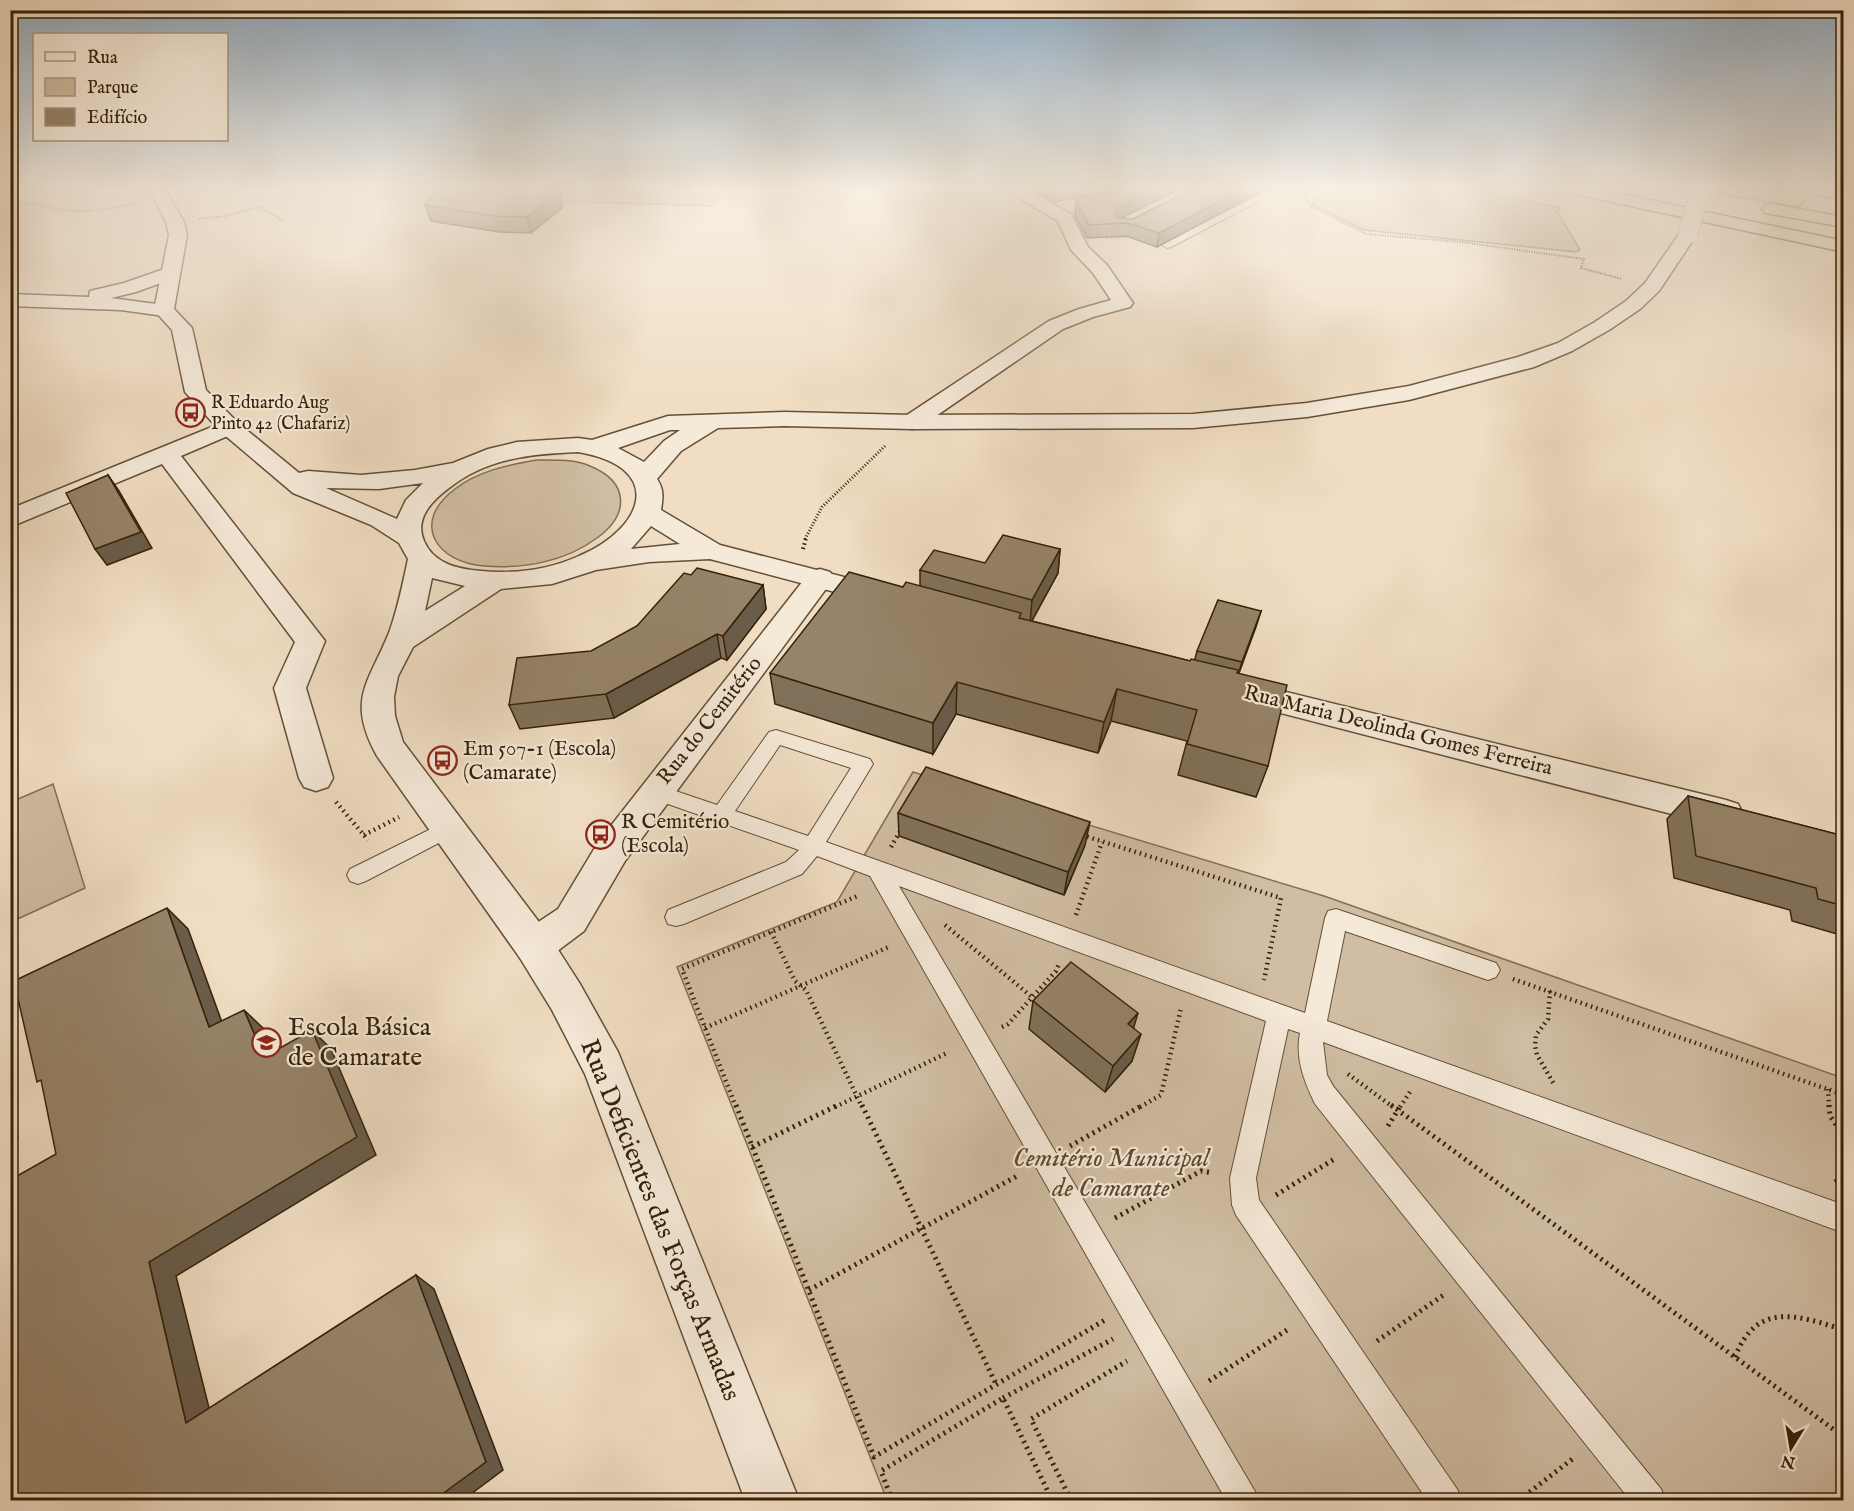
<svg xmlns="http://www.w3.org/2000/svg" width="1854" height="1511" viewBox="0 0 1854 1511" font-family="'IM FELL English',serif">
  <style>
    .green { fill: #d0bda3; stroke: #826f55; stroke-width: 1.5 }
    .lines { fill: none; stroke-linecap: round; stroke-linejoin: round }
    .service-casing { stroke: #635036; stroke-width: 2 }
    .minor-casing { stroke: #635036; stroke-width: 3 }
    .tertiary-casing { stroke: #635036; stroke-width: 3 }
    .trunk-casing { stroke: #342107; stroke-width: 3 }
    .path-far4 { stroke: #342107; stroke-width: 2; stroke-dasharray: 1 1.5; stroke-linecap: butt }
    .path-far3 { stroke: #342107; stroke-width: 3; stroke-dasharray: 1 2; stroke-linecap: butt }
    .path-far2 { stroke: #342107; stroke-width: 4; stroke-dasharray: 1.5 3; stroke-linecap: butt }
    .path-far1 { stroke: #342107; stroke-width: 4.5; stroke-dasharray: 1.5 4; stroke-linecap: butt }
    .path { stroke: #342107; stroke-width: 5; stroke-dasharray: 2 4.5; stroke-linecap: butt }
    .service { fill: #f5e9d8; fill-rule: evenodd }
    .minor { fill: #f5e9d8; fill-rule: evenodd }
    .tertiary { fill: #f5e9d8; fill-rule: evenodd }
    .trunk { fill: #f0ddc3; fill-rule: evenodd }
    .tertiary-bridge-casing { stroke: #635036; stroke-width: 20; stroke-linecap: butt }
    .tertiary-bridge { stroke: #f5e9d8; stroke-width: 19 }
    .wall { fill: #81715a; stroke: #342107; stroke-width: 1.5 }
    .shaded-wall { fill: #695c4a; stroke: #342107; stroke-width: 1.5 }
    .building { fill: #968369; stroke: #342107; stroke-width: 1.5 }
    .labels { text-anchor: middle; dominant-baseline: central; stroke-width: 4.5; stroke-linejoin: round; paint-order: stroke }
    .far-poi-label { font-size: 18px; fill: #342107; stroke: #f5e9d8; text-anchor: start }
    .street-label { font-size: 21px; fill: #342107; stroke: #f5e9d8 }
    .poi-label { font-size: 21px; fill: #342107; stroke: #f5e9d8; text-anchor: start }
    .near-poi-label { font-size: 26px; fill: #342107; stroke: #f5e9d8; text-anchor: start }
    .near-park-label { font-size: 26px; font-style: italic; fill: #5b482e; stroke: #f5e9d8 }
    .near-street-label { font-size: 26px; fill: #342107; stroke: #f5e9d8 }
  </style>
  <rect width="100%" height="100%" fill="#f0ddc3"/>
  <filter id="stains"><feTurbulence type="fractalNoise" baseFrequency=".00333" numOctaves="4"/><feColorMatrix values="0 0 0 0 .2 0 0 0 0 .09 0 0 0 0 .02 0 0 0 .5 -.17"/></filter>
  <radialGradient id="worn" r=".72"><stop offset=".6" stop-color="#630" stop-opacity="0"/><stop offset="1" stop-color="#630" stop-opacity=".3"/></radialGradient>
  <g class="green">
    <path d="M553,189H721L713,206L552,201Z"/>
    <path d="M1328,189H1472L1560,208L1557,211L1580,250L1576,252L1364,230L1312,204Z"/>
    <path d="M536,460C554,460 574,459 590,466C629,482 630,514 597,538C565,562 523,569 484,566C436,562 410,523 455,489C478,471 508,465 536,460Z"/>
    <path d="M913,772L1324,896L1843,1078V1500H887L677,967L837,902Z"/>
    <path d="M53,784L85,888L11,922V802Z"/>
  </g>
  <g class="lines">
    <defs>
      <g id="service">
        <path d="M1270,189H1282L1171,247L1167,248L1162,245Z"/>
        <path d="M776,730L870,759L873,764L826,842L1305,1013L1325,918L1328,911L1336,909L1496,963L1500,970L1496,977L1488,980L1345,931L1327,1021L1844,1205V1233L1323,1042L1327,1075L1333,1086L1661,1489L1666,1500H1630L1315,1104C1304,1081 1295,1059 1300,1033L1288,1029L1256,1178L1259,1200L1457,1489L1462,1500H1427L1236,1215L1232,1205L1230,1178L1266,1021L899,886L1260,1500H1226L870,876L817,856L802,874L684,924L676,926L668,924L665,917L668,910L786,862L799,850L648,797L645,792L648,787L655,784L717,805L769,732ZM780,745L851,768L808,836L735,811Z"/>
        <path d="M449,820L456,822L459,828L456,834L366,881L358,884L350,881L347,875L350,869Z"/>
      </g>
      <g id="minor">
        <path d="M1006,189H1027L1071,214L1088,247L1107,265L1133,303L1130,307L1093,317L1063,329L920,427L912,429L904,427L900,422L904,417L1049,321L1079,309L1111,300L1093,273L1071,250L1058,221L1008,192Z"/>
        <path d="M170,267L177,269L179,273L177,277L136,292L111,298L171,306L174,310L171,314L164,316L121,310L10,306V294L89,297L90,291L124,283Z"/>
        <path d="M229,420L237,422L241,427L237,432L181,456L325,641L306,688L333,778L328,787L316,791L304,787L299,778L274,688L295,642L162,464L10,527V509Z"/>
        <path d="M820,569L830,572L834,578L625,861L584,931L548,958L534,963L520,958L515,946L520,934L558,909L599,841L810,572Z"/>
      </g>
      <g id="tertiary">
        <path d="M149,189H165L184,222L187,235L174,309L192,328L206,390L237,422L299,473L308,471L361,475L415,470L453,463L488,449L517,442L578,438L592,440L668,416L785,412L912,415L1193,414L1307,403L1409,386L1518,357L1558,343L1595,322L1626,301L1645,283L1682,230H1694L1697,234L1659,291L1640,309L1609,330L1572,351L1534,367L1409,400L1307,417L1193,428L912,429L785,426L718,428L681,451L657,479C664,489 663,498 661,510L720,545L894,590L898,596L894,602L884,605L710,559L649,562L596,570L552,584L501,589L413,647L398,676L394,697L395,716L403,742L548,934L580,984L618,1052L799,1500H745L585,1074L552,1010L520,958L377,756C345,698 370,682 390,630C398,607 403,583 408,559L399,543L371,525L293,493L221,432L185,392L172,330L154,310L169,235L166,222ZM670,430H680L664,441L644,462L618,448ZM578,452C666,467 645,528 579,556C548,570 515,574 481,571C458,569 434,564 424,541C414,518 433,500 449,488C487,458 531,454 578,452ZM423,483L406,500L397,519L326,488L379,489ZM651,526L680,544L631,549ZM432,578L465,586L425,611Z"/>
        <path d="M1241,681L1726,800L1738,804L1743,814L1738,824L1726,828L1230,700L1225,692L1230,684Z"/>
      </g>
      <g id="trunk">
        <path d="M1567,189H1597L1844,241V252L1575,194L1569,192Z"/>
        <path d="M1718,189C1734,189 1796,189 1805,201L1797,206L1726,194L1720,192Z"/>
        <path d="M1800,189L1844,190V200L1802,192Z"/>
        <path d="M1771,204L1844,217V227L1765,213L1762,209L1765,205Z"/>
      </g>
    </defs>
    <use href="#service" class="service-casing"/>
    <use href="#minor" class="minor-casing"/>
    <use href="#tertiary" class="tertiary-casing"/>
    <use href="#trunk" class="trunk-casing"/>
    <g class="path-far4">
      <path d="M1303,189L1309,205L1366,234L1461,242L1584,259L1581,268L1622,279"/>
      <path d="M10,208C39,197 37,207 64,210C90,213 113,208 138,202"/>
      <path d="M199,219L225,216L260,207L284,221"/>
      <path d="M1106,238L1127,237L1126,232"/>
    </g>
    <path class="path-far3" d="M805,539L822,507L885,446"/>
    <path class="path-far2" d="M803,549L806,538"/>
    <g class="path-far1">
      <path d="M336,802L368,840"/>
      <path d="M364,835L399,817"/>
      <path d="M1082,835L1281,898L1264,980"/>
      <path d="M891,847L901,830"/>
      <path d="M1076,915L1102,842"/>
      <path d="M945,925L1032,997"/>
      <path d="M771,932L795,981L806,990L862,1107"/>
      <path d="M1513,979L1844,1095"/>
      <path d="M1550,991L1548,1019L1536,1035L1535,1045L1537,1055L1554,1084"/>
      <path d="M1002,1027L1008,1024L1056,971L1059,964"/>
      <path d="M705,1028L891,946"/>
      <path d="M1348,1074L1393,1107"/>
      <path d="M1828,1089L1829,1107"/>
      <path d="M736,1107L682,969L860,895"/>
      <path d="M835,1107L949,1052"/>
      <path d="M1140,1107L1161,1095L1181,1008"/>
      <path d="M1400,1107L1410,1092"/>
    </g>
    <g class="path">
      <path d="M736,1105L874,1457L1105,1320"/>
      <path d="M862,1105L996,1384"/>
      <path d="M1391,1105L1844,1437"/>
      <path d="M1829,1105L1830,1116L1844,1136"/>
      <path d="M1388,1126L1401,1105"/>
      <path d="M1070,1146L1143,1105"/>
      <path d="M752,1147L838,1105"/>
      <path d="M1835,1182L1844,1176"/>
      <path d="M1276,1195L1336,1158"/>
      <path d="M1115,1218L1201,1171L1213,1173"/>
      <path d="M1840,1249L1844,1284"/>
      <path d="M809,1290L1019,1175"/>
      <path d="M1377,1341L1445,1294"/>
      <path d="M1735,1357C1757,1301 1797,1315 1844,1330"/>
      <path d="M1209,1381L1290,1328"/>
      <path d="M1003,1398L1113,1339"/>
      <path d="M892,1500L881,1471L1003,1398L1052,1500"/>
      <path d="M1071,1500L1031,1419L1127,1361"/>
      <path d="M1519,1500L1575,1457"/>
    </g>
    <use href="#service" class="service"/>
    <use href="#minor" class="minor"/>
    <use href="#tertiary" class="tertiary"/>
    <use href="#trunk" class="trunk"/>
    <defs>
      <path id="tertiary-bridge" d="M1688,234L1701,189"/>
    </defs>
    <use href="#tertiary-bridge" class="tertiary-bridge-casing"/>
    <use href="#tertiary-bridge" class="tertiary-bridge"/>
  </g>
  <g class="wall">
    <path d="M1028,189H1096L1083,196L1055,202Z"/>
    <path d="M1108,189H1180L1121,218L1133,219L1192,189H1263V190L1157,247L1126,236L1087,238L1075,216L1076,199L1101,193Z"/>
    <path d="M425,205L562,208L531,233L499,232L431,221Z"/>
    <path d="M1060,549L1058,573L1032,621L1190,661L1195,659L1197,651L1261,611L1239,673L1268,766L1256,797L1178,775L1187,741L1111,721L1098,753L956,714L933,754L775,704L770,673L903,587L920,586V570L985,563Z"/>
    <path d="M691,575L763,585L766,609L727,660L721,658L614,718L520,729L509,705L637,626Z"/>
    <path d="M1688,796L1844,836V936L1792,921L1790,910L1674,878L1667,819Z"/>
    <path d="M898,813L1085,845L1064,895L899,836Z"/>
    <path d="M1033,1001L1134,1028L1132,1061L1105,1092L1029,1029Z"/>
  </g>
  <g class="shaded-wall">
    <path d="M558,189H561L562,208L531,233L527,217Z"/>
    <path d="M1056,189H1096L1083,196L1055,202Z"/>
    <path d="M1156,189H1180L1117,220L1114,213L1119,207Z"/>
    <path d="M1244,189H1263V190L1157,247L1159,233Z"/>
    <path d="M108,475L119,491L152,548L107,565L95,549Z"/>
    <path d="M1060,549L1058,573L1030,624L1032,600Z"/>
    <path d="M763,585L766,609L727,660L723,636Z"/>
    <path d="M1261,611L1256,627L1237,678L1242,662Z"/>
    <path d="M717,634L721,658L614,718L606,694Z"/>
    <path d="M957,682L956,714L933,754V723Z"/>
    <path d="M1117,689L1111,721L1098,753L1104,722Z"/>
    <path d="M1090,822L1085,845L1064,895L1068,872Z"/>
    <path d="M167,908L188,929L231,1047L209,1027Z"/>
    <path d="M244,1010L264,1029L284,1076L264,1057Z"/>
    <path d="M1138,1013L1130,1040L1128,1024Z"/>
    <path d="M312,1030L331,1049L376,1155L176,1276L215,1432L186,1423L149,1262Z"/>
    <path d="M1141,1034L1132,1061L1105,1092L1113,1066Z"/>
    <path d="M10,1098L18,1139L10,1143Z"/>
    <path d="M416,1275L434,1289L503,1470L463,1500H434Z"/>
  </g>
  <g class="building">
    <path d="M437,189H558V192L527,217L494,216L425,205Z"/>
    <path d="M1108,189H1156L1119,207L1114,213L1118,218L1133,219L1192,189H1244L1159,233L1127,223L1089,225L1076,203L1080,201L1076,199L1101,193Z"/>
    <path d="M108,475L141,532L95,549L66,493Z"/>
    <path d="M1003,535L1060,549L1032,600L920,570L934,550L985,563Z"/>
    <path d="M697,568L763,585L723,636L717,634L606,694L509,705L517,658L591,651L637,626L684,573L691,575Z"/>
    <path d="M849,572L903,587L906,582L1021,613L1019,618L1190,661L1191,659L1238,670L1237,673L1287,685L1268,766L1187,744L1197,710L1117,689L1104,722L957,682L933,723L770,673Z"/>
    <path d="M1218,600L1261,611L1242,662L1197,651Z"/>
    <path d="M926,767L1090,822L1068,872L898,813Z"/>
    <path d="M1688,796L1844,836V906L1818,899L1816,888L1696,856Z"/>
    <path d="M167,908L209,1027L244,1010L264,1057L312,1030L357,1137L149,1262L186,1423L416,1275L486,1462L434,1500H10V1180L56,1154L41,1080L37,1082L14,981Z"/>
    <path d="M1071,962L1138,1013L1128,1024L1141,1034L1113,1066L1033,1001Z"/>
  </g>
  <linearGradient id="sky" x2="0" y2="1"><stop stop-color="#91abc0"/><stop offset="0.47" stop-color="#f8f0e4"/><stop offset="1" stop-color="#f8f0e4" stop-opacity="0"/></linearGradient>
  <rect width="1854" height="400" fill="url(#sky)"/>
  <defs>
    <symbol id="bus-ring" viewBox="-11 -11 22 22"><circle r="9.5" fill="#f5e9d8" stroke="#8f2418" stroke-width="1.5"/><path d="M-5-6H5V4H4V6H2V4H-2V6H-4V4H-5ZM-3.5-4V0h7V-4ZM-3.5 1.2v1.5H-2V1.2ZM2 1.2v1.5H3.5V1.2Z" fill="#8f2418"/></symbol>
    <symbol id="school-ring" viewBox="-11 -11 22 22"><circle r="9.5" fill="#f5e9d8" stroke="#8f2418" stroke-width="1.5"/><path d="M0-5L7-2L0 1L-7-2ZM-4 1L0 2.5L4 1V4Q0 6-4 4Z" fill="#8f2418"/></symbol>
  </defs>
  <g fill-rule="evenodd">
    <use href="#bus-ring" x="174" y="396" width="33" height="33"/>
    <use href="#bus-ring" x="426" y="744" width="33" height="33"/>
    <use href="#bus-ring" x="584" y="818" width="33" height="33"/>
    <use href="#school-ring" x="250" y="1026" width="33" height="33"/>
  </g>
  <g class="labels">
    <g class="far-poi-label">
      <text x="211" y="403">R Eduardo Aug<tspan x="211" dy="21">Pinto 42 (Chafariz)</tspan></text>
    </g>
    <g class="street-label">
      <text transform="translate(710 721) rotate(-52)">Rua do Cemitério</text>
      <text transform="translate(1398 731) rotate(14)">Rua Maria Deolinda Gomes Ferreira</text>
    </g>
    <g class="poi-label">
      <text x="463" y="749">Em 507-1 (Escola)<tspan x="463" dy="24">(Camarate)</tspan></text>
      <text x="621" y="822">R Cemitério<tspan x="621" dy="24">(Escola)</tspan></text>
    </g>
    <g class="near-poi-label">
      <text x="288" y="1027">Escola Básica<tspan x="288" dy="30">de Camarate</tspan></text>
    </g>
    <g class="near-park-label">
      <text x="1111" y="1158">Cemitério Municipal<tspan x="1111" dy="30">de Camarate</tspan></text>
    </g>
    <g class="near-street-label">
      <text transform="translate(660 1220) rotate(68)">Rua Deficientes das Forças Armadas</text>
    </g>
  </g>
  <rect width="1854" height="1511" fill="none" stroke="#f0ddc3" stroke-width="36"/>
  <rect x="12" y="12" width="1830" height="1487" fill="none" stroke="#342107" stroke-width="3"/>
  <rect x="18" y="18" width="1818" height="1475" fill="none" stroke="#342107" stroke-width="1.5"/>
  <rect x="33" y="33" width="195" height="108" fill="#f5e9d8" stroke="#a89984" stroke-width="1.5"/>
  <rect x="45" y="52" width="30" height="9" fill="#f5e9d8" stroke="#a89984" stroke-width="1.5"/>
  <text x="87" y="63" font-size="18" fill="#342107">Rua</text>
  <rect x="45" y="78" width="30" height="18" fill="#d0bda3" stroke="#a89984" stroke-width="1.5"/>
  <text x="87" y="93" font-size="18" fill="#342107">Parque</text>
  <rect x="45" y="108" width="30" height="18" fill="#968369" stroke="#a89984" stroke-width="1.5"/>
  <text x="87" y="123" font-size="18" fill="#342107">Edifício</text>
  <g transform="translate(1791 1448) rotate(191)" stroke="#f5e9d8" stroke-width="4.5" paint-order="stroke">
  <path d="M0-4.5L10 22L0 15L-10 22Z" fill="#342107"/>
  <text y="-9" font-size="16" font-weight="bold" text-anchor="middle" fill="#342107">N</text>
  </g>
  <rect width="100%" height="100%" filter="url(#stains)"/>
  <rect width="100%" height="100%" fill="url(#worn)"/>
</svg>
